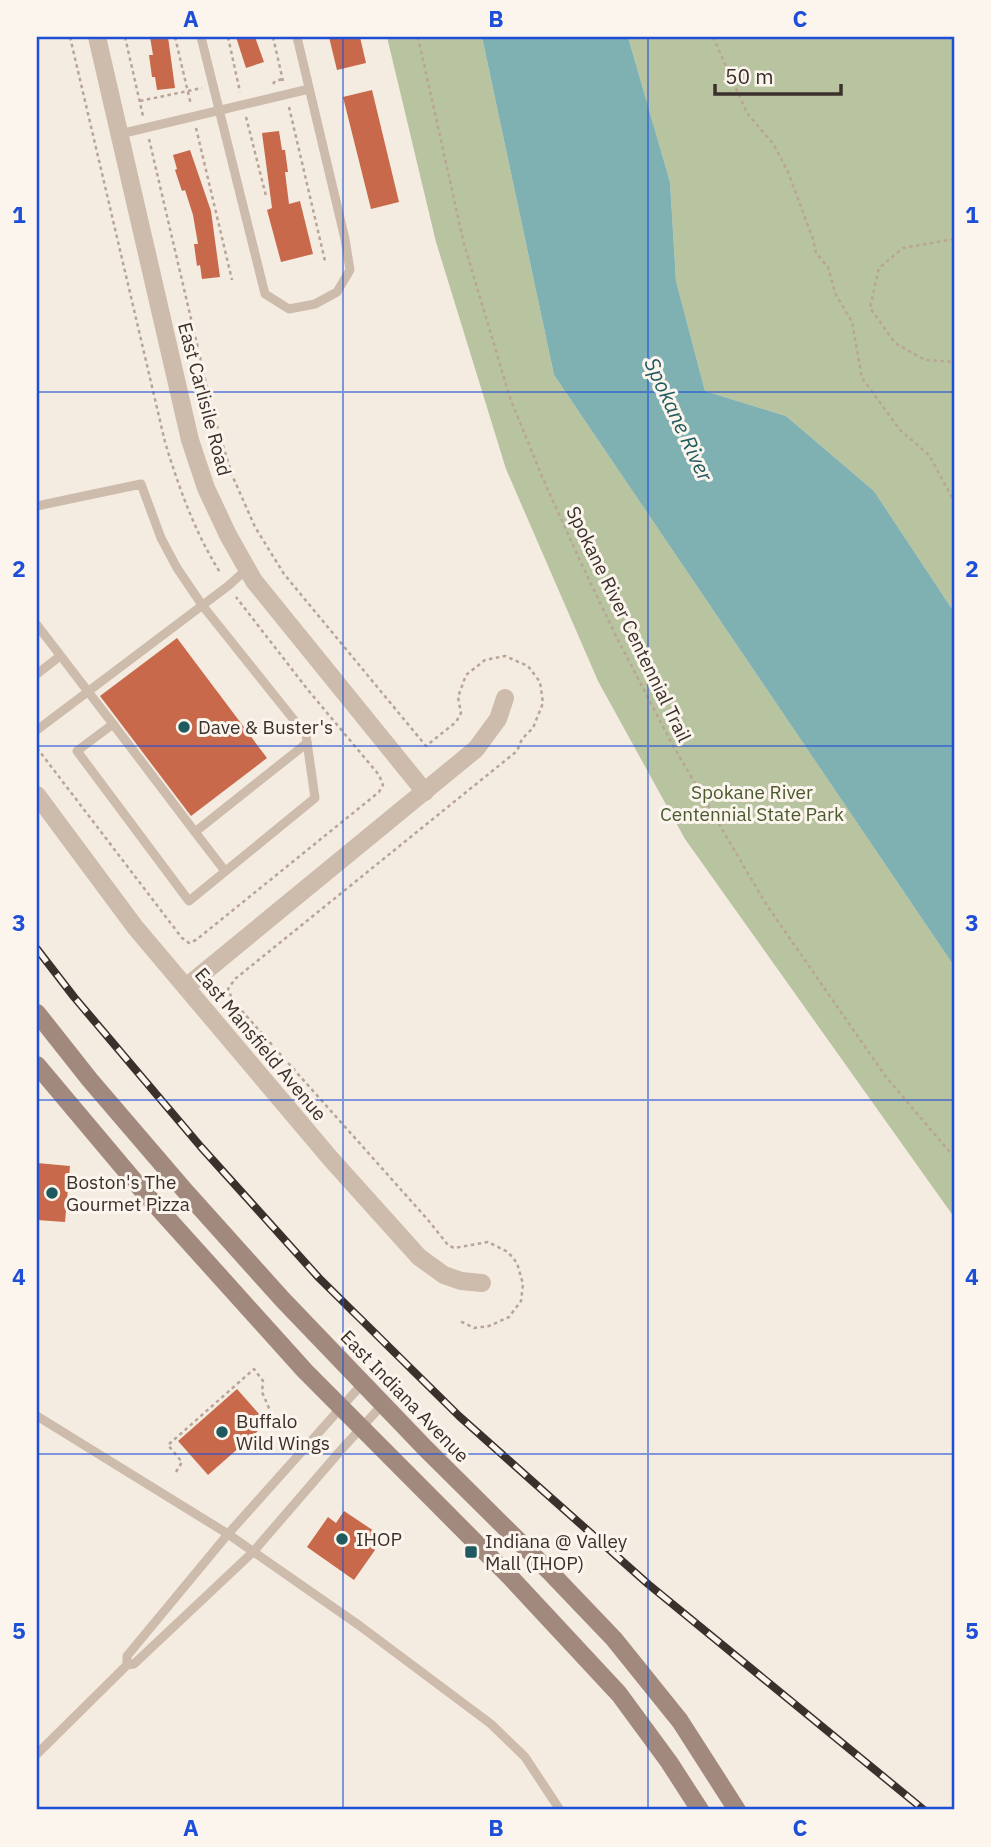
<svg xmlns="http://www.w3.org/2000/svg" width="991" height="1847" viewBox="0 0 991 1847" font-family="'IBM Plex Sans',sans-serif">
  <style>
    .green { fill: #b8c4a0 }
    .water { fill: #7fb0b2 }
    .building { fill: #c8694b }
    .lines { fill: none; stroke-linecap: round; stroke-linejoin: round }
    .path { stroke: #b9a596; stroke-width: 2.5; stroke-dasharray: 3.5 3.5; stroke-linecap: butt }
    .service { stroke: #cdbbac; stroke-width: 9 }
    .minor { stroke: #cdbbac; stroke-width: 18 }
    .secondary { stroke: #a18a7d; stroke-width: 18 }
    .rail-casing { stroke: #3b302b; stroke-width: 8 }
    .rail { stroke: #fbf5ee; stroke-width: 5; stroke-dasharray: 16; stroke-linecap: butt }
    .grid { fill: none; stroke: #1d4ed8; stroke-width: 2; stroke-opacity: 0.55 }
    .poi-dot { fill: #1f5a5e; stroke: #fbf5ee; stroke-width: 2.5 }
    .labels { text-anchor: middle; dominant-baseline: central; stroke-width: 6; stroke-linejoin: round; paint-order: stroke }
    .street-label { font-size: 19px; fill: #3b302b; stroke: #fbf5ee }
    .poi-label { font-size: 19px; fill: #3b302b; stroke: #fbf5ee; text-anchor: start }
    .park-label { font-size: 19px; fill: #4a5a2e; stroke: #fbf5ee }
    .water-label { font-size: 21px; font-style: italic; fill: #1f5a5e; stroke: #fbf5ee }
    .neatline { fill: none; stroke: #1d4ed8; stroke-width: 2.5 }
    .grid-label { font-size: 23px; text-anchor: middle; font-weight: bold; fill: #1d4ed8 }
  </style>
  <rect width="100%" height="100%" fill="#f4ebe1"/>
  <g class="green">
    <path d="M387,37H482L554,375L954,966V1217L685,839L598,681L506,469L436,242Z"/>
    <path d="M628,37H954V612L874,491L786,416L705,391L676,281L670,182Z"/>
  </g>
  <path class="water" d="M482,37H628L670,182L676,281L705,391L786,416L874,491L954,612V966L554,375Z"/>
  <g class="building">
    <path d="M150,37H168L175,88L157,90L155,77H152L149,55H153Z"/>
    <path d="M236,37H255L264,62L246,68Z"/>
    <path d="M329,37H360L366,63L337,70Z"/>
    <path d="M372,90L399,202L371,209L343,97Z"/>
    <path d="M279,131L282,150H285L288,172H285L289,204L300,201L313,254L281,262L267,210L272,208L262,133Z"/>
    <path d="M190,150L211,211L220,277L202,279L200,265L197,266L194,244H198L193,215L185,190L182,191L175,170L177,169L173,155Z"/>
    <path d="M177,638L267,758L191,816L100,696Z"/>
    <path d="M37,1163L70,1166L65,1222L37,1220Z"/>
    <path d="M237,1389L267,1423L208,1475L178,1441Z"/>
    <path d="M344,1511L377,1533L369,1546L375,1550L354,1580L307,1547L328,1517L336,1523Z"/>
  </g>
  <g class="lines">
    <g class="path">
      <path d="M70,37L165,442C179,488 195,533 221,574"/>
      <path d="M125,37L143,116"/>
      <path d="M175,37L191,105"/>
      <path d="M228,37L240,92"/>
      <path d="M273,37L283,81"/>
      <path d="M418,37L464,244L510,398L543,479L582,565L617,638L672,744L766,904L886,1077L954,1157"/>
      <path d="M713,37L747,113L774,145L788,172L813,239L816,253L828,267L835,293L852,322L862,378L900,430L929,455L954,501"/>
      <path d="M273,84L275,81L283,79"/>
      <path d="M140,101L202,88"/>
      <path d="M289,107L325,261"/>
      <path d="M246,117L266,196"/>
      <path d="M196,128L232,280"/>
      <path d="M149,139L213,413L232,475L255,527L284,574L426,746L456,722L461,713L458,697L466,675L485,660L505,656L528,666L540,682L543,703L533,728L522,739L517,751L235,979L228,989L233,1001L428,1220L448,1245L454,1248L488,1242L508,1252L517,1263L523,1284L521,1301L509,1317L489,1326L474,1328L458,1320"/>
      <path d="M954,239L903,248L879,268L870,308L895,343L925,360L954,362"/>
      <path d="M37,748L182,938L189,943L196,940L379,792L383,785L379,775L308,690L236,597"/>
      <path d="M176,1472L182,1462L168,1445L254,1369L263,1381L262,1392L271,1413"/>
    </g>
    <g class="service">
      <path d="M201,37L265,294L289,309L315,304L337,292L350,270L345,239L297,37"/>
      <path d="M120,134L309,89"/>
      <path d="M37,506L141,484L161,538L177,568L202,605L306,735L315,798L189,901L77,751L113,724L37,625"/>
      <path d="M37,674L60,656"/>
      <path d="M113,724L195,832"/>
      <path d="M37,730L228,586L247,569"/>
      <path d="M225,871L195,832L307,743"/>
      <path d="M37,1416L228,1534L360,1626L491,1724L525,1757L560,1810"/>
      <path d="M127,1665V1656L228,1534L363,1383"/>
      <path d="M37,1754L127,1665L134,1664L253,1552L341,1450L383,1404"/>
    </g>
    <g class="minor">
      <path d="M97,37L190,440L206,488L228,535L254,581L425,792"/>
      <path d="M37,795L135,927L330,1158L419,1257L444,1275L461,1281L482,1283"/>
      <path d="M186,987L476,749L498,719L505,698"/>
    </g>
    <g class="secondary">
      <path d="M37,1013L90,1080L186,1192L283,1300L426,1449L549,1571L614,1639L680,1721L737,1810"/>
      <path d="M37,1065L142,1190L305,1371L512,1579L619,1694L669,1762L700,1810"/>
    </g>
    <defs>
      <path id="rail" d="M37,949L74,997L201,1147L319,1278L459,1416L648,1584L924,1810"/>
    </defs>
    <use href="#rail" class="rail-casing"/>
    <use href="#rail" class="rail"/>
  </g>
  <path class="grid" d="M343,37V1810M648,37V1810M37,392H954M37,746H954M37,1100H954M37,1454H954"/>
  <g class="poi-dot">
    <circle cx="184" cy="727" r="7"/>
    <circle cx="52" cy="1193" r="7"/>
    <circle cx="222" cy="1432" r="7"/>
    <circle cx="342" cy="1539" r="7"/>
    <rect x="464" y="1545" width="14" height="14" rx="3.5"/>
  </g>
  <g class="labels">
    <g class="street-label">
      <text transform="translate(205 399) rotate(75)">East Carlisile Road</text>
      <text transform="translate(629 624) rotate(64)">Spokane River Centennial Trail</text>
      <text transform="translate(261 1044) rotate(50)">East Mansfield Avenue</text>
      <text transform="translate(405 1396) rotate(46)">East Indiana Avenue</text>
    </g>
    <g class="poi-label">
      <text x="198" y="727">Dave &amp; Buster's</text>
      <text x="66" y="1182">Boston's The<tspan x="66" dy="22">Gourmet Pizza</tspan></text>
      <text x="236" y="1421">Buffalo<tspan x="236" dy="22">Wild Wings</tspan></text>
      <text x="356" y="1539">IHOP</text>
      <text x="485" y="1541">Indiana @ Valley<tspan x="485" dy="22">Mall (IHOP)</tspan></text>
    </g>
    <g class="park-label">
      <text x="752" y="792">Spokane River<tspan x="752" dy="22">Centennial State Park</tspan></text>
    </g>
    <g class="water-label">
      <text transform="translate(679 419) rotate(65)">Spokane River</text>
    </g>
  </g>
  <rect width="991" height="1847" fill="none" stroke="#fbf5ee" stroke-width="77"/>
  <path d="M715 84v10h126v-10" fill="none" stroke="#3b302b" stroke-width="3.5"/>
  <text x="725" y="84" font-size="21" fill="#3b302b" stroke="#fbf5ee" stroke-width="5" paint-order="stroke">50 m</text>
  <rect x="38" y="38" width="915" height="1770" class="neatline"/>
  <g class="grid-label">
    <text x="191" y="27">A</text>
    <text x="496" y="27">B</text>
    <text x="800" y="27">C</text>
    <text x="19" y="223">1</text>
    <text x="972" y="223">1</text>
    <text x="19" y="577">2</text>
    <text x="972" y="577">2</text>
    <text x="19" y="931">3</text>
    <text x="972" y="931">3</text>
    <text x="19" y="1285">4</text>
    <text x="972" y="1285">4</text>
    <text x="19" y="1639">5</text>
    <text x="972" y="1639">5</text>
    <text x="191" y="1836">A</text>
    <text x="496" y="1836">B</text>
    <text x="800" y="1836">C</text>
  </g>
</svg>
